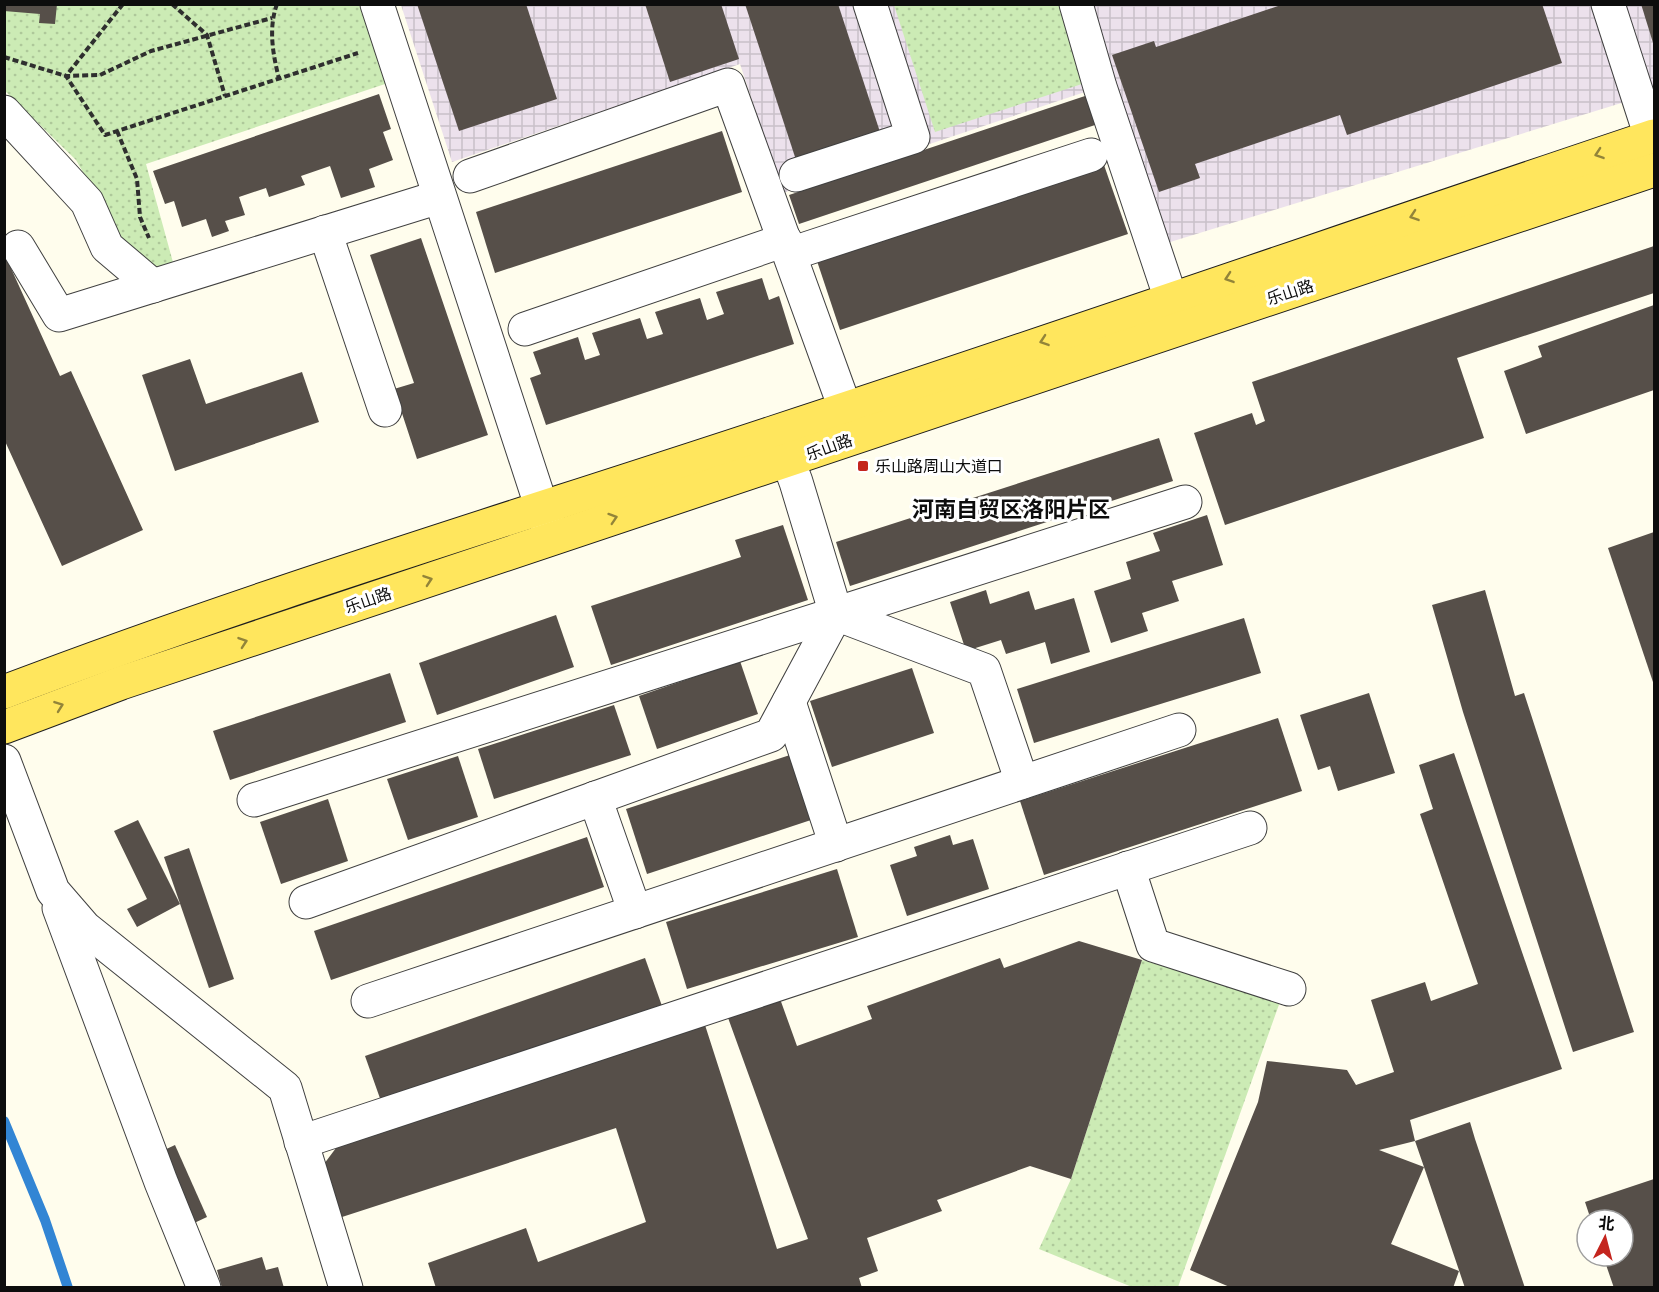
<svg xmlns="http://www.w3.org/2000/svg" width="1659" height="1292" viewBox="0 0 1659 1292" font-family="'Noto Serif','Noto Sans SC',serif">
  <style>
    .industrial { fill: url(#industrial-grid) }
    .grass { fill: url(#grass-dots) }
    .lines { fill: none; stroke-linecap: round; stroke-linejoin: round }
    .stream { stroke: #3285d4; stroke-width: 10 }
    .building { fill: #564f49 }
    .minor-casing { stroke: #404040; stroke-width: 35 }
    .major-casing { stroke: #1e1e1e; stroke-width: 35 }
    .path { stroke: #2f2f2f; stroke-width: 4; stroke-dasharray: 6 3; stroke-linecap: butt }
    .minor { stroke: #fff; stroke-width: 33 }
    .major { stroke: #ffe65d; stroke-width: 33 }
    .oneway { stroke: #928439 }
    .poi-dot { fill: #c4251e; stroke: #fff; stroke-width: 2 }
    .labels { text-anchor: middle; dominant-baseline: central; stroke-width: 6; stroke-linejoin: round; paint-order: stroke }
    .street-label { font-size: 16px; fill: #0d0d0d; stroke: #fff }
    .poi-label { font-size: 16px; fill: #0d0d0d; stroke: #fff; text-anchor: start }
    .district-label { font-size: 22px; font-weight: bold; fill: #0d0d0d; stroke: #fff }
  </style>
  <defs>
    <pattern id="industrial-grid" width="8" height="8" patternUnits="userSpaceOnUse" patternTransform="scale(1.5)"><rect width="8" height="8" fill="#ece1ec"/><path d="M0 4h8M4 0v8" fill="none" stroke="#c9c0c9"/></pattern>
    <pattern id="grass-dots" width="8" height="8" patternUnits="userSpaceOnUse" patternTransform="scale(1.5)"><rect width="8" height="8" fill="#ccebb5"/><path d="M2 2h.1M6 6h.1" fill="none" stroke="#aec89a" stroke-width="1.8" stroke-linecap="round"/></pattern>
  </defs>
  <rect width="100%" height="100%" fill="#fffded"/>
  <path class="industrial" d="M401,5H1654V93L1154,247L1100,87L783,193L740,64L452,162Z"/>
  <g class="grass">
    <path d="M4,5H359L388,83L146,164L174,266L159,271L128,251L76,160L5,91Z"/>
    <path d="M894,5H1060L1085,83L935,132Z"/>
    <path d="M1142,960L1281,999L1178,1287H1132L1039,1249L1071,1179Z"/>
  </g>
  <g class="lines">
    <path class="stream" d="M4,1121L45,1220L68,1288"/>
  </g>
  <g class="building">
    <path d="M4,4H57L55,24L39,23L40,14L4,11Z"/>
    <path d="M417,4H526L557,99L459,131Z"/>
    <path d="M645,4H721L739,59L670,82Z"/>
    <path d="M745,4H838L880,132L796,160Z"/>
    <path d="M1284,4H1542L1562,63L1347,135L1340,115L1195,164L1200,178L1159,192L1112,55L1154,41L1156,47Z"/>
    <path d="M1641,4H1654V46Z"/>
    <path d="M379,94L391,129L383,132L393,160L369,169L375,187L341,198L330,166L301,176L305,185L269,197L266,188L239,197L245,215L225,221L229,231L212,237L206,219L182,227L174,201L165,204L153,171Z"/>
    <path d="M1088,95L1098,124L799,224L789,195Z"/>
    <path d="M722,131L742,192L495,273L476,212Z"/>
    <path d="M1104,165L1128,234L840,330L817,261Z"/>
    <path d="M421,238L488,435L417,459L394,389L414,383L370,255Z"/>
    <path d="M1654,246V293L1457,358L1484,438L1225,525L1194,433L1252,413L1256,425L1265,421L1252,382Z"/>
    <path d="M4,253L60,376L71,371L143,530L62,566L4,439Z"/>
    <path d="M762,278L769,300L779,296L794,344L546,425L530,378L541,374L533,352L578,337L585,360L600,355L592,333L640,318L647,339L663,334L655,312L700,298L707,320L724,314L716,292Z"/>
    <path d="M1654,305V390L1526,434L1504,371L1542,357L1538,346Z"/>
    <path d="M190,359L206,404L302,372L319,422L175,471L142,375Z"/>
    <path d="M1159,438L1173,481L850,586L836,542Z"/>
    <path d="M1207,515L1223,565L1172,581L1179,601L1142,613L1148,631L1111,643L1094,591L1131,579L1126,562L1160,551L1153,533Z"/>
    <path d="M783,525L808,600L611,665L591,606L741,557L735,540Z"/>
    <path d="M1654,532V685L1608,548Z"/>
    <path d="M986,590L990,604L1029,591L1035,610L1074,598L1090,652L1051,664L1045,642L1006,654L1001,640L966,651L950,602Z"/>
    <path d="M1485,590L1515,696L1524,693L1634,1032L1573,1052L1463,712L1432,605Z"/>
    <path d="M556,615L574,667L437,715L419,663Z"/>
    <path d="M1244,618L1261,673L1034,743L1017,689Z"/>
    <path d="M740,661L758,714L657,749L639,696Z"/>
    <path d="M912,668L934,733L832,767L810,701Z"/>
    <path d="M390,673L406,722L230,780L213,731Z"/>
    <path d="M1369,693L1395,773L1338,791L1330,766L1318,770L1300,715Z"/>
    <path d="M614,705L631,755L494,799L478,749Z"/>
    <path d="M1278,718L1302,791L1044,875L1020,801Z"/>
    <path d="M1454,753L1562,1069L1410,1120L1415,1141L1379,1150L1424,1167L1391,1244L1459,1271L1453,1288H1232L1190,1270L1258,1102L1267,1061L1347,1070L1356,1085L1394,1072L1371,1000L1425,982L1431,1001L1478,984L1420,814L1433,809L1419,765Z"/>
    <path d="M793,754L814,819L647,874L626,809Z"/>
    <path d="M458,756L478,817L408,840L387,779Z"/>
    <path d="M328,799L348,861L281,884L260,822Z"/>
    <path d="M138,820L180,904L137,927L127,909L147,899L114,831Z"/>
    <path d="M950,835L953,845L973,839L989,889L907,916L890,865L917,856L914,847Z"/>
    <path d="M587,837L604,887L331,980L314,931Z"/>
    <path d="M189,848L234,979L209,988L164,857Z"/>
    <path d="M837,869L858,937L687,989L666,922Z"/>
    <path d="M1079,941L1142,960L1071,1179L1030,1166L937,1200L942,1211L867,1238L878,1271L859,1278L862,1288H436L428,1263L526,1228L538,1262L646,1222L616,1128L342,1217L324,1164L339,1144L705,1025L777,1249L808,1239L727,1015L779,996L797,1046L872,1019L867,1006L1000,958L1004,968Z"/>
    <path d="M645,958L662,1006L382,1104L365,1056Z"/>
    <path d="M1470,1122L1475,1139L1525,1288H1465L1424,1167L1415,1141Z"/>
    <path d="M175,1145L207,1217L192,1224L160,1152Z"/>
    <path d="M1654,1179V1287L1614,1288L1603,1256H1623V1220H1591L1585,1202Z"/>
    <path d="M262,1257L266,1270L278,1267L284,1288H222L217,1270Z"/>
  </g>
  <g class="lines">
    <defs>
      <g id="minor">
        <path d="M377,4L551,536"/>
        <path d="M1076,4L1100,87L1180,326"/>
        <path d="M1608,4L1651,137"/>
        <path d="M4,112L87,202L107,247L153,286"/>
        <path d="M796,175L913,137L870,4"/>
        <path d="M470,176L728,85L845,408"/>
        <path d="M325,232L385,410"/>
        <path d="M18,247L59,315L439,197"/>
        <path d="M790,254L1091,155"/>
        <path d="M525,329L785,240"/>
        <path d="M778,433L796,482L836,614"/>
        <path d="M789,702L836,845"/>
        <path d="M4,761L53,891L85,928L285,1088L346,1288"/>
        <path d="M595,798L635,912"/>
        <path d="M254,800L1185,502"/>
        <path d="M1128,868L1153,945L1289,989"/>
        <path d="M306,902L771,735L836,614L984,670L1022,782"/>
        <path d="M59,908L161,1182L204,1288"/>
        <path d="M368,1001L1179,730"/>
        <path d="M301,1142L1250,828"/>
      </g>
      <g id="major">
        <path d="M4,692C258,595 518,517 775,432C1069,336 1361,234 1654,136"/>
        <path d="M4,727L121,683L1654,170"/>
      </g>
    </defs>
    <use href="#minor" class="minor-casing"/>
    <use href="#major" class="major-casing"/>
    <g class="path">
      <path d="M123,4L66,76L105,135L358,53"/>
      <path d="M172,4L207,35L225,96"/>
      <path d="M277,4C268,29 273,54 279,79"/>
      <path d="M4,57L66,76L100,75L151,51L272,18"/>
      <path d="M117,131L137,179L140,217L149,238"/>
    </g>
    <use href="#minor" class="minor"/>
    <use href="#major" class="major"/>
  </g>
  <defs><path id="oneway-chevron" d="M-2-3.5L2.5 0L-2 3.5" fill="none" stroke-width="1.6" stroke-linecap="round" stroke-linejoin="round" transform="scale(1.5)"/></defs>
  <g class="oneway">
    <use href="#oneway-chevron" transform="translate(1599 154) rotate(161)"/>
    <use href="#oneway-chevron" transform="translate(1414 216) rotate(161)"/>
    <use href="#oneway-chevron" transform="translate(1229 278) rotate(161)"/>
    <use href="#oneway-chevron" transform="translate(1044 341) rotate(161)"/>
    <use href="#oneway-chevron" transform="translate(613 518) rotate(-18)"/>
    <use href="#oneway-chevron" transform="translate(428 580) rotate(-19)"/>
    <use href="#oneway-chevron" transform="translate(243 642) rotate(-19)"/>
    <use href="#oneway-chevron" transform="translate(59 706) rotate(-20)"/>
  </g>
  <rect class="poi-dot" x="857" y="460" width="12" height="12" rx="3"/>
  <g class="labels">
    <g class="street-label">
      <text transform="translate(1290 292) rotate(-18)">乐山路</text>
      <text transform="translate(829 447) rotate(-20)">乐山路</text>
      <text transform="translate(368 600) rotate(-19)">乐山路</text>
    </g>
    <g class="poi-label">
      <text x="875" y="466">乐山路周山大道口</text>
    </g>
    <g class="district-label">
      <text x="1011" y="508">河南自贸区洛阳片区</text>
    </g>
  </g>
  <rect width="1659" height="1292" fill="none" stroke="#0d0d0d" stroke-width="12"/>
  <g transform="translate(1605 1238) rotate(6)"><circle r="28" fill="#ffffff" stroke="#9e9e9e" stroke-width="1.5"/>
  <path d="M0-4.5L10 22L0 15L-10 22Z" fill="#c4251e"/>
  <text y="-9" font-size="16" font-weight="bold" text-anchor="middle" fill="#0d0d0d">北</text>
  </g>
</svg>
